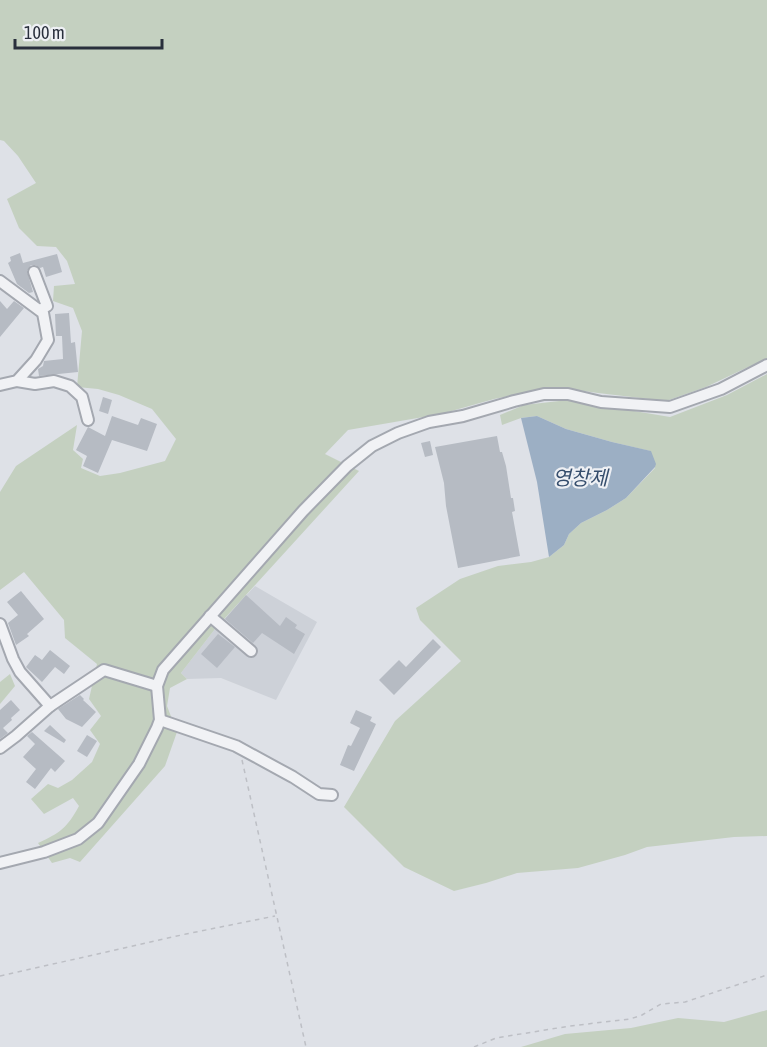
<svg xmlns="http://www.w3.org/2000/svg" width="767" height="1047" viewBox="0 0 767 1047" font-family="'Asap Condensed','Noto Sans KR',sans-serif">
  <style>
    .built { fill: #cdd1d8 }
    .green { fill: #c4d0c0 }
    .water { fill: #9cafc4 }
    .building { fill: #b6bbc3 }
    .lines { fill: none; stroke-linecap: round; stroke-linejoin: round }
    .minor-casing { stroke: #a4a8b0; stroke-width: 14 }
    .path { stroke: #bdbfc5; stroke-width: 1.5; stroke-dasharray: 4.5 4.5; stroke-linecap: butt }
    .minor { stroke: #f1f2f5; stroke-width: 10 }
    .labels { text-anchor: middle; dominant-baseline: central; stroke-width: 4.5; stroke-linejoin: round; paint-order: stroke }
    .water-label { font-size: 20px; font-style: italic; fill: #364e6d; stroke: #eef0f4 }
  </style>
  <rect width="100%" height="100%" fill="#dee1e7"/>
  <path class="built" d="M255,586L317,622L276,700L221,678L187,679L181,673L215,629Z"/>
  <g class="green">
    <path d="M0,0H767V358L706,387L666,401L598,393L555,387L494,399L441,414L348,430L325,454L359,471L215,629L181,673L187,679L170,688L167,706L177,732L165,766L80,862L70,858L52,863L38,843C60,833 67,828 79,806L73,798L44,814L31,799L48,784L58,788L72,780L92,762L100,744L90,730L101,716L89,699L97,664L65,638L64,620L24,572L0,590V492L16,466L77,425L73,450L83,459L81,468L100,476L120,473L165,461L176,439L152,409L119,395L98,389L77,387L82,331L73,308L53,301L54,286L75,284L67,261L56,247L37,246L19,228L7,199L36,183L18,156L4,141L0,140Z"/>
    <path d="M767,374V836L734,837L647,847L625,855L578,868L517,873L486,883L454,891L404,867L344,807L395,721L461,661L420,620L416,608L460,579L498,566L531,562L549,557L564,545L569,534L581,523L607,510L626,498L655,468L650,451L612,442L566,429L537,416L521,418L502,425L500,415L524,405L568,400L670,417L727,395Z"/>
    <path d="M10,674L15,686L0,704V682Z"/>
    <path d="M767,1010V1047H521L565,1034L631,1028L678,1018L724,1022Z"/>
  </g>
  <path class="water" d="M537,416L566,429L612,442L651,451L656,464L655,467L626,498L607,510L581,523L569,534L564,545L549,557L537,482L521,418Z"/>
  <g class="building">
    <path d="M20,253L23,263L57,254L62,272L46,277L43,267L40,268L36,265H31L27,271L33,292L29,293L17,284L8,263L11,261L10,257Z"/>
    <path d="M0,301L7,309L14,301L24,308L0,337Z"/>
    <path d="M69,313L71,343L75,342L78,372L39,376L38,369L43,366L44,361L63,359L62,336H56L55,314Z"/>
    <path d="M103,397L112,400L108,414L99,411Z"/>
    <path d="M112,416L138,425L141,418L157,424L147,451L112,440L98,473L83,466L87,456L76,450L88,427L105,436Z"/>
    <path d="M497,436L500,452H502L506,466L511,498H513L515,511L512,512L520,556L458,568L446,506L444,483L435,447Z"/>
    <path d="M430,441L433,455L425,457L421,443Z"/>
    <path d="M21,591L44,619L27,634L29,636L16,645L8,623L18,615L7,602Z"/>
    <path d="M246,595L280,626L286,617L297,625L295,628L305,634L294,654L262,633L253,643L225,619Z"/>
    <path d="M218,634L235,647L217,668L201,654Z"/>
    <path d="M433,639L441,647L394,695L379,680L399,660L406,667Z"/>
    <path d="M50,650L70,666L64,674L55,667L42,682L26,667L35,655L42,660Z"/>
    <path d="M80,695L84,699L83,700L96,712L82,727L66,719L58,709Z"/>
    <path d="M11,700L20,710L11,718L12,720L3,728L8,733L0,739V710Z"/>
    <path d="M356,710L372,717L370,721L376,724L354,771L340,765L348,745L351,746L360,728L350,723Z"/>
    <path d="M50,725L66,740L64,743L44,731Z"/>
    <path d="M32,732L65,761L55,772L51,768L35,789L26,782L36,769L23,757L35,744L27,736Z"/>
    <path d="M87,735L97,741L87,757L77,751Z"/>
  </g>
  <g class="lines">
    <defs>
      <g id="minor">
        <path d="M34,272L47,306L40,310"/>
        <path d="M0,281L43,313L48,340L36,360L17,381L0,385"/>
        <path d="M17,381L35,384L54,381L70,386L82,397L88,420"/>
        <path d="M210,616L251,651"/>
        <path d="M0,624L13,659L20,672L50,706L16,736L0,748"/>
        <path d="M50,706L104,670L157,686"/>
        <path d="M160,720L236,746L293,777L319,794L332,795"/>
        <path d="M0,863L44,852L78,839L98,823L139,764L157,728L160,720L157,686L163,670L303,511L347,466L372,446L398,433L429,422L463,416L514,401L544,394H568L601,402L670,407L721,389L767,365"/>
      </g>
    </defs>
    <use href="#minor" class="minor-casing"/>
    <g class="path">
      <path d="M242,760L306,1047"/>
      <path d="M0,976L186,934L275,916"/>
      <path d="M474,1047L496,1038L570,1026L630,1019L642,1015L661,1004L685,1002L767,975"/>
    </g>
    <use href="#minor" class="minor"/>
  </g>
  <g class="labels">
    <g class="water-label">
      <text x="580" y="477">영창제</text>
    </g>
  </g>
  <path d="M15 39v9h147v-9" fill="none" stroke="#292f3c" stroke-width="3"/>
  <text x="24" y="39" font-size="18" fill="#292f3c" stroke="#eef0f4" stroke-width="4.5" paint-order="stroke">100 m</text>
</svg>
